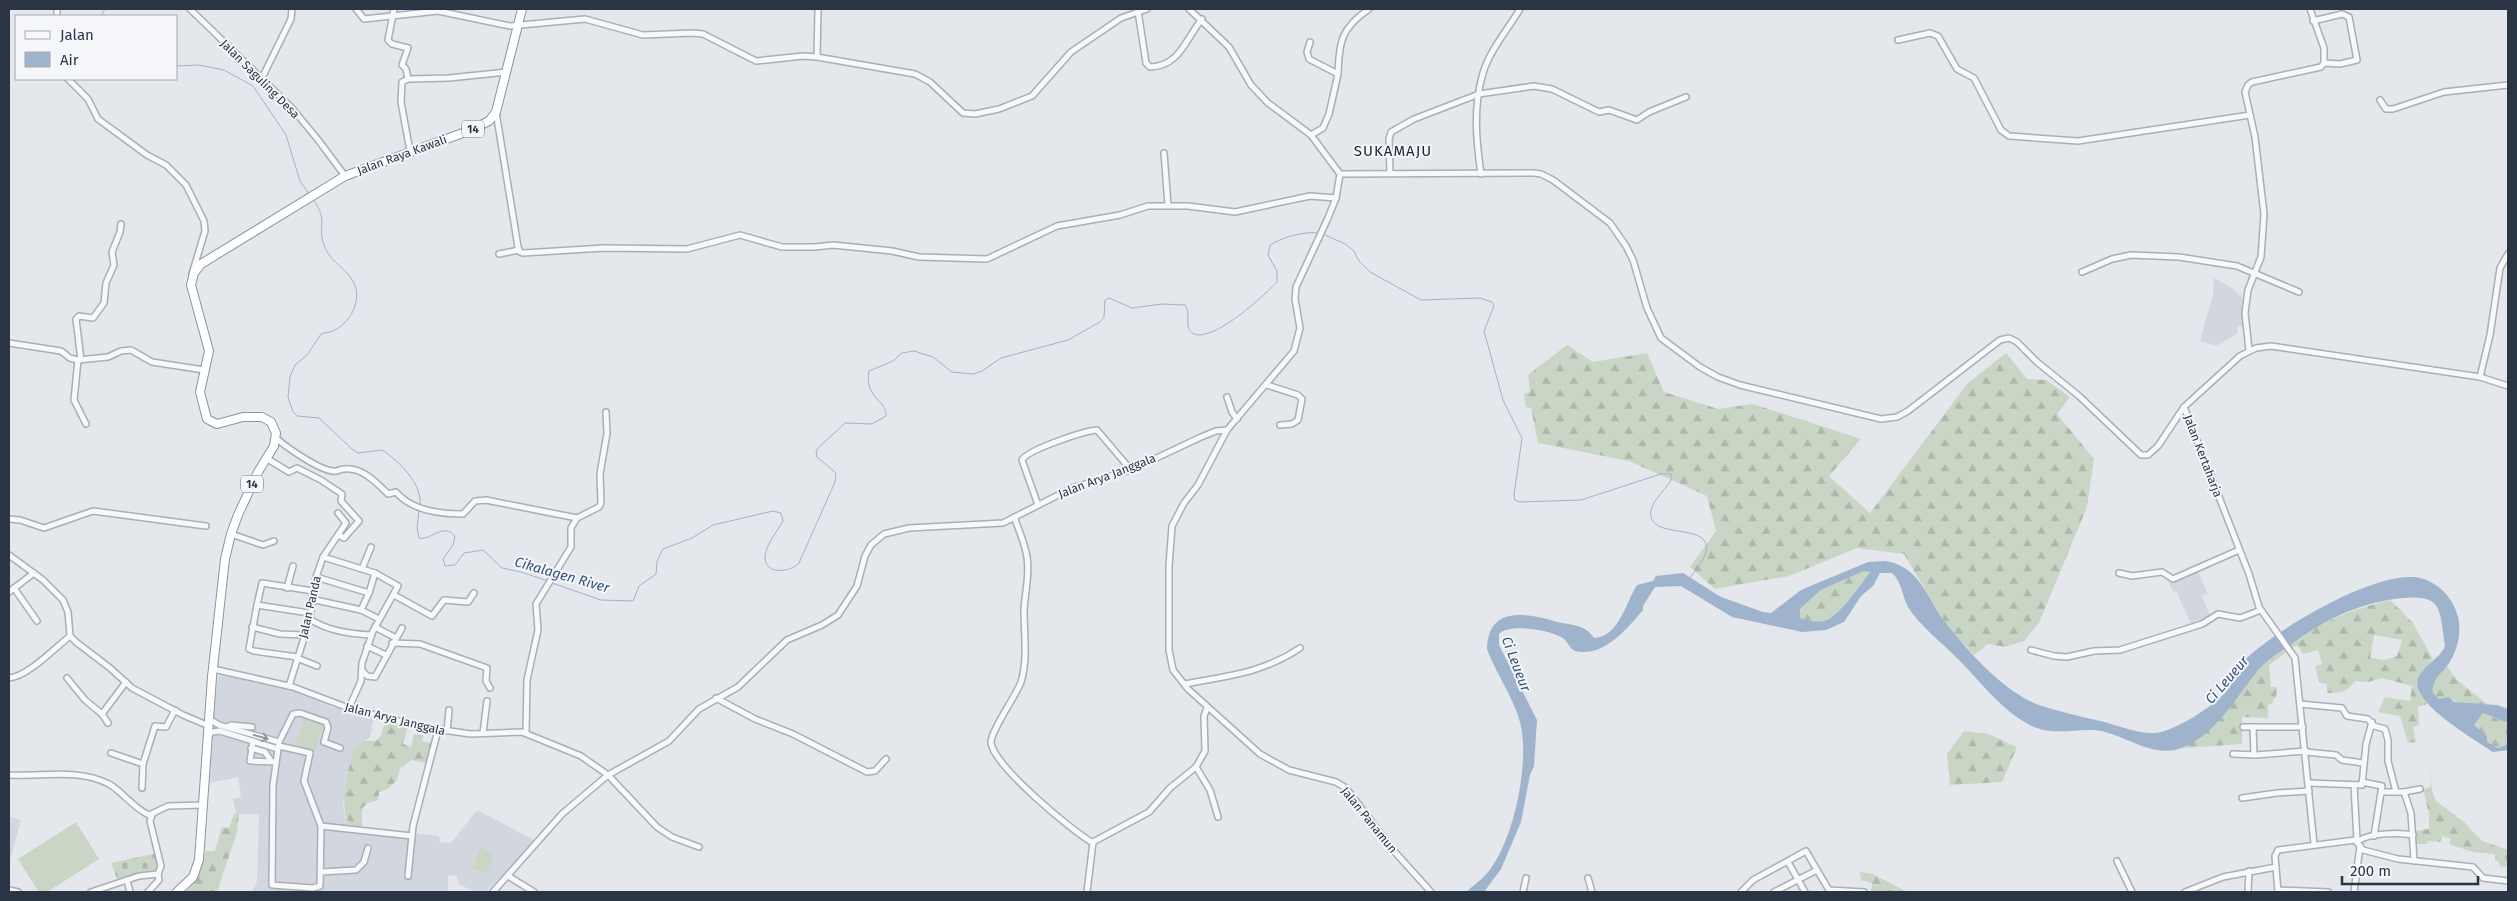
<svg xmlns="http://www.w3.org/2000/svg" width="2517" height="901" viewBox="0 0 2517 901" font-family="'Fira Sans',sans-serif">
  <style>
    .built { fill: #d2d6de }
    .grass { fill: #c9d6c5 }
    .forest { fill: url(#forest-firs); fill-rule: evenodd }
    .cemetery { fill: url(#cemetery-stones) }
    .water { fill: #9fb4cc; fill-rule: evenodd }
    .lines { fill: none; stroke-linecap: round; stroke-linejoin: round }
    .stream { stroke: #9fb4cc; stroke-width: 1 }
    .minor-casing { stroke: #a9aeb7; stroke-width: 8 }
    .highway-casing { stroke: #8b94a3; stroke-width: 10 }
    .minor { stroke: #f7f8fa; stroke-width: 5 }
    .highway { stroke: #fff; stroke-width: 8 }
    .oneway { stroke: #9196a0 }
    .labels { text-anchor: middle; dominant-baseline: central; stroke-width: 4; stroke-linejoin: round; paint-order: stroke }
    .shield { fill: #f4f6f9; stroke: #676e7b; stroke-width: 1 }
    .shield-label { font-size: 11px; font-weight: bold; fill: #2b3445 }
    .street-label { font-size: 12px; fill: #2b3445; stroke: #f4f6f9 }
    .water-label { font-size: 14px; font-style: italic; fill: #34527a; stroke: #f4f6f9 }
    .quarter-label { font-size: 15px; letter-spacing: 1px; fill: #1d2536; stroke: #f4f6f9 }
  </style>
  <defs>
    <pattern id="forest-firs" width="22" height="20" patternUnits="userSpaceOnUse" patternTransform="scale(1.25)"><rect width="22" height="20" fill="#c9d6c5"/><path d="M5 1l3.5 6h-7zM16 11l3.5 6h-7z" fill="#adb8ab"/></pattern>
    <pattern id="cemetery-stones" width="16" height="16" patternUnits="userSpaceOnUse" patternTransform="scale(1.25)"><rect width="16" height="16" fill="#c9d6c5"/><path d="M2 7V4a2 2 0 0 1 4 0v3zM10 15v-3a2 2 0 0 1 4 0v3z" fill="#adb8ab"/></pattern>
  </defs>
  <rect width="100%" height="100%" fill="#e4e7ec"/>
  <g class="built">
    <path d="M2214,278L2232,288L2246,301L2244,327L2238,326L2237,334L2216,346L2200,341L2213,295Z"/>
    <path d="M2197,569L2208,594L2202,596L2210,615L2191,624L2176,591L2173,592L2168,582Z"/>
    <path d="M221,675L293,690L331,707L374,718L370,737L353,750L346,798L343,804L345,818L358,828L439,836L440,842L451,843L477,810L536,841L486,892L473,891L459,884L457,876L448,875V892H252L257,881L259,814H236L233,799L241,797L238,777L210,783L214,709L218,677Z"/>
    <path d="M9,817L21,820L11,858L9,857Z"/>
  </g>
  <g class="grass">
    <path d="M305,717L324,723L315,751L295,745Z"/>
    <path d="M76,822L99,859L47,892L38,891L18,859Z"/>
    <path d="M481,847L494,855L486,874L472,868Z"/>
  </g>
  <g class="forest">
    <path d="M1567,345L1593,362L1647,353L1664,392L1718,409L1753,404L1861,439L1829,476L1870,513L1968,383L2006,353L2027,379L2046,380L2070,397L2057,414L2094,459L2087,507L2039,623L2024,641L2005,647L1988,644L1974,655L1947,626L1904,554L1857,548L1789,576L1715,589L1690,567L1716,531L1707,496L1629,461L1538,443L1531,408L1526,407L1524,394L1530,392L1528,375Z"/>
    <path d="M1864,571H1871C1861,583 1838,619 1823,622C1816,623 1806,620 1800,618V609L1821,590Z"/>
    <path d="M2390,600L2413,623L2433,659C2417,680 2415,679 2427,704L2418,707L2419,725L2413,727L2416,742L2408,743L2400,716L2378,712L2385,697L2410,701L2412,686L2382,678L2368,682L2355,681C2348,692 2339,693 2327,693V684L2319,682L2315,666L2322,664L2318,650L2303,654L2297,645L2269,665L2271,687H2277L2276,698L2273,699V703L2268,705V718L2242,717V744L2183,748C2218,726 2234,698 2260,668C2267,660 2277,654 2287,647C2325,620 2344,612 2390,600ZM2374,635L2402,640L2397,656L2385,660L2370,658Z"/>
    <path d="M2447,666L2457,680L2487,704C2475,704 2458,706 2449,697L2441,699L2435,697C2427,684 2439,674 2447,666Z"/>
    <path d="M2483,713L2508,723V744C2500,750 2494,747 2487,742L2486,736L2474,725Z"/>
    <path d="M385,722L408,727L403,744L411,747L414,734L424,735L422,741L431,743L426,763L411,760L400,769L397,780L388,789L379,792L378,800L368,803L362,808V828C331,831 350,766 353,750L364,741H376L381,735Z"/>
    <path d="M1964,731L1988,734L2017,747L2002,782L1950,785L1947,754Z"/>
    <path d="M2429,752L2432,791L2436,801L2464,822L2482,841L2508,850V866L2500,867L2499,861H2495V854L2473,852L2449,844L2451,839L2443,836L2440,842L2428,841L2427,844H2415V831L2429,829V814L2423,789L2431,787Z"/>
    <path d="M234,814H239L237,832L217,892H186L197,879L206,851H215L222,827L229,828Z"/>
    <path d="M1860,872L1873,874L1907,892H1871L1872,883L1861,880Z"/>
  </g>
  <path class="cemetery" d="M157,853L160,867L158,869L118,881L111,863Z"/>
  <path class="water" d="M1885,561C1922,566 1928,603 1949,627C1970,653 1995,681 2024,698C2039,708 2081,716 2100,721C2117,725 2138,734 2155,733C2174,732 2218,704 2229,688C2236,676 2239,664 2250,655C2283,626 2370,574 2414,577C2436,579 2453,597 2458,617C2462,633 2457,653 2447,666C2440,675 2431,680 2433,693L2439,699L2449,697L2454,702L2497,705L2508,709V723L2483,713L2474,725L2487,736V742L2498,748L2508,744V750L2493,752C2476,740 2410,703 2418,679C2423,665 2441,658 2445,646C2439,604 2442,593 2394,599C2354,605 2321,622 2289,646C2278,653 2267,660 2259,669C2237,696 2217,733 2184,747C2152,761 2124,732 2093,730C2072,729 2050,736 2030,725C2001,710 1980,681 1958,659C1942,643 1920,626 1908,607C1902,596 1902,582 1892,573H1880L1873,586L1861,596L1844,622L1826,630L1802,632L1732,617L1681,586L1655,587L1643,606V610C1627,629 1603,658 1575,651C1569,648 1569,643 1564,639C1554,630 1509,623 1499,634V645L1537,720L1534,766L1530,775L1521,822L1501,869L1484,892H1466C1475,884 1487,876 1493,865C1515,833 1530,760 1520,722C1513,696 1496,674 1487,649C1488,605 1527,613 1557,622C1571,625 1585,624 1594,638C1619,637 1626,602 1637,585L1653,581L1656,576L1683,573L1721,597L1763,612L1771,613L1801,590L1868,562ZM1864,571L1870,572C1861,584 1838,618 1824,621C1817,623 1806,620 1800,618V609L1821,590Z"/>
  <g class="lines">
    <g class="stream">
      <path d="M101,16L105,9"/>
      <path d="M176,66L199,65L224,70L253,86L286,135L300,181L309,194"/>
      <path d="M313,199C329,221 317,226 324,245C329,260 342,266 351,278C364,296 353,320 335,330C331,333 326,332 321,334L307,355L295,365L290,377L288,397L293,412L297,416L319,418L352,449L358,453L382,450C399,461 423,484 420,506"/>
      <path d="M1323,234L1345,244L1354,251L1359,261L1370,272L1421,300L1480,298L1492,302L1494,306L1484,331L1503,400L1522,438L1514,495L1515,500L1519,502L1581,500L1661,474H1671L1672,478C1667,489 1654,498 1651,510C1644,543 1718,519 1705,555C1702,563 1695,571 1690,578"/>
      <path d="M419,510L417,528L419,538C431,541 443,522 455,536L453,545L443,559L445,566L455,565L464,553L483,550L502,568L521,572L548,581"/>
      <path d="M552,583L601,600L633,601L639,586L656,574L657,561L663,549L692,538L713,525L773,511L781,513L783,521C778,530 765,546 765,557C765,576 791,572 799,563L835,482L836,473L817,457L816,450L845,423L872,424L886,416C887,400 864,398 869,371L893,361L902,353L914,351L933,357L952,372L973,374L982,371L1001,358L1068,340L1100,322L1104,317L1105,300L1109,298L1132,308L1162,304L1185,305C1191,313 1185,324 1190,331C1206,350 1266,294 1277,282V271L1268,255L1270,245C1283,237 1304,231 1319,233"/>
    </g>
    <defs>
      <g id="minor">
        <path d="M190,9L291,107L319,141L345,176"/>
        <path d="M356,9L364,19L438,11L510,26L585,19L643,35L692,33L703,34L756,61L803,56L817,57L915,74L930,82L963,113L975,114L999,109L1032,96L1071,52L1121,18L1147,9"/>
        <path d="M394,9L388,40L392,44L408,48L402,65L406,69L408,79"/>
        <path d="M1189,9L1229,47L1251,85L1268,103L1311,135L1340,174L1336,198L1328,218L1296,287L1295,299L1300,328L1294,351L1227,430L1198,485L1184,503L1172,526L1169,566V650L1173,670L1188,689L1260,754L1289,770L1336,782L1346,788L1393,850L1431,892"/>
        <path d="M1138,11L1146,63L1150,67C1180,66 1185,40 1202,19"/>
        <path d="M57,16V9"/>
        <path d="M2313,21L2342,14L2349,17L2357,60L2340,64L2324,63"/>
        <path d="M1898,40L1930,33L1938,36L1957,69L1974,78L2001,130L2009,136L2078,141L2250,115"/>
        <path d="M1310,42L1307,52L1309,59L1338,74L1329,114L1323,128L1311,135"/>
        <path d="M817,57L818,9"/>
        <path d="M1338,74C1339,42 1341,28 1369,9"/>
        <path d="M262,78L291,19L292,9"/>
        <path d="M68,79L88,99L98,119L147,155L166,165L186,185L204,221L205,231L192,274"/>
        <path d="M2380,100L2386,109H2393L2444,92L2508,85"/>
        <path d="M496,112L518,247L520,252L523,253L604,248L687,249L740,235L782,247H815L833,245L892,251L919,257L987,259L1057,226L1120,215L1148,206H1188L1235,212L1310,196L1336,198"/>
        <path d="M410,151L401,102L402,82L408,79L449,78L507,72"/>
        <path d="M1164,153L1168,205"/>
        <path d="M1390,173L1389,139L1391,132L1414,119L1479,94L1534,86L1552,89L1599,112L1609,110L1637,120L1649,112L1686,97"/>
        <path d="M1340,174L1534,173L1541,174L1553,180L1610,223L1626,246L1633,260L1647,308L1661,338L1700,367L1718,377L1740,385L1881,419L1897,417L1908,411L2000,340L2009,338L2017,342L2037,362L2079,396L2141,455H2148L2158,446L2184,407"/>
        <path d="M1481,174C1476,140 1473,107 1483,73C1490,50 1508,29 1520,9"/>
        <path d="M499,254L519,250"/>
        <path d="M2082,272L2112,259L2131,255L2179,257L2237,266L2299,292"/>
        <path d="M9,343L61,351L70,358L78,360L108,357L121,351L131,350L152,362L204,370"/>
        <path d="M2249,350L2245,313L2248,290L2261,257L2264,214L2255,137L2245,92L2248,85L2252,82L2321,67L2324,63V48L2310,9"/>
        <path d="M78,360L74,400L86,424"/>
        <path d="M81,360L76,319L79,316L93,318L104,303L106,283L114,265L112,252L120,232L121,224"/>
        <path d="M2480,377L2508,386"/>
        <path d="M1267,385L1298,395L1302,399L1298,420L1292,424L1280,425"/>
        <path d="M1227,397L1232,412L1237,419"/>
        <path d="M276,438C286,447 319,470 333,471C337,472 340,469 344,469C362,467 376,482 388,494L396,492C411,510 439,514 463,514L475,501L486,500L577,518L599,507L601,503L600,474L607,433L606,412"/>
        <path d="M266,458L289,472L297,468L321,480L342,494L341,501L359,521L344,538L338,535"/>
        <path d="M1038,505L1022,460C1027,450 1084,431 1097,430L1131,470"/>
        <path d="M1014,517C1019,530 1025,544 1027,557C1030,575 1025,592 1024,610C1024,634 1028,659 1021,682C1016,696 990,732 991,743C995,767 1071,830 1093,843"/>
        <path d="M9,519L20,520L44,528L93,511L206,526"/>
        <path d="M231,534L263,545L274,541"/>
        <path d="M9,555L43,580L63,600L68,612L70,636L76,642L110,668L132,688L183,715L209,726"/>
        <path d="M323,557L375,573L398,586L373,631L362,663L361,681L349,708"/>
        <path d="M362,569L371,547"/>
        <path d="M2119,573L2132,576L2162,572L2173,579L2239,550"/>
        <path d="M316,577L369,593L361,610"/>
        <path d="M14,588L37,621"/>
        <path d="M287,588L293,566"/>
        <path d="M9,592L34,573"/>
        <path d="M369,593L375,573"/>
        <path d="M394,595L432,616L444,600L468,602L474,593"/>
        <path d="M311,599L361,610L379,619"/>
        <path d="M257,605L249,649L254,651L297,657"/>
        <path d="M309,613L257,605L262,583L313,591"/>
        <path d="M310,619C327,631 350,634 371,635"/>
        <path d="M252,627L280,634L304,635"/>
        <path d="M375,627L396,638"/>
        <path d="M392,643L420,644L487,668L486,681L490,688"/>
        <path d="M367,646L386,655"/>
        <path d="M2031,650L2054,656L2067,657L2094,651L2120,650L2202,624L2218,614L2240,618L2261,610"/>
        <path d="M297,658L317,666"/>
        <path d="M213,669L293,687L351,709L422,727L471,734L522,732L581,756L608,775L669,741L699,709L738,687L787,640L822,625L838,615L857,586L865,556L871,545L884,534L909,528L1003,523L1072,488L1131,470L1201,437L1216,431L1227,430"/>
        <path d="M362,670L367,676L375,677L402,628"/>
        <path d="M9,678C27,677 55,648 70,636"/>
        <path d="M67,678L85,700L102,714"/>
        <path d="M1184,684C1227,676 1263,673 1300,648"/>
        <path d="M289,686L310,619L316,577L323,557L346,523L338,513"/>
        <path d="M716,698L755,719L793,734L867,772L875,771L886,759"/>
        <path d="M2300,704L2342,708L2347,716L2368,719L2374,726L2385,729L2388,740V761L2396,792"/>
        <path d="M209,719L219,725L279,742"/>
        <path d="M108,723L102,714L126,682"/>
        <path d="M227,727L231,725L252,727"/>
        <path d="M2243,727H2303"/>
        <path d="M2253,727L2254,755"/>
        <path d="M447,731L449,710"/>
        <path d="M483,733L487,701"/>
        <path d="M526,733L527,680L538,630L536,604L571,547V528L577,518"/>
        <path d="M208,736L212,732L220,731L278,749"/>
        <path d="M253,741L250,761L276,762"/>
        <path d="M279,746L310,753L304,781L321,826L412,836"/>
        <path d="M251,748L265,752L271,761"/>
        <path d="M2306,752L2336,755L2342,760L2363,763"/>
        <path d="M111,753L143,764"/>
        <path d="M2233,754L2256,755L2306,751"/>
        <path d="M1196,767L1210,790L1218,817"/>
        <path d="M9,775C42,777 78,768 109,784C123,792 133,808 149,815L168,806L203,805"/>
        <path d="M2362,782L2382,786L2374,836"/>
        <path d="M2309,783L2362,785L2366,744L2372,722"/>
        <path d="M2354,785L2357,840"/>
        <path d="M142,788L143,764L155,726L166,727L175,710"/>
        <path d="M2382,792H2404L2420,789"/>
        <path d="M2404,792L2411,813L2414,861"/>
        <path d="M2242,798L2277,793L2309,791"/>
        <path d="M152,815L150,821L161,866L158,874"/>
        <path d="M321,826L320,886L313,888L272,885L273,785L279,742L293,714L300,713L326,722L328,728L324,742L340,748"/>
        <path d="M2358,841C2370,833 2399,832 2413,835"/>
        <path d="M2314,844L2295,658L2259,607L2249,574L2184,407L2240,356L2256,348L2271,346L2480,377L2490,335L2500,268L2508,254"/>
        <path d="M2117,861L2132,892"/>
        <path d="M1788,862L1805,892"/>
        <path d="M321,872L356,870L364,862L368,848"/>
        <path d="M408,876L413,826L438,730"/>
        <path d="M508,876L534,892"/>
        <path d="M1588,878L1592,892"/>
        <path d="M127,880L130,892"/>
        <path d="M9,890L18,892"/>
        <path d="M2278,890L2328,892"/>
        <path d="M91,892L139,876L158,874L159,880L148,892"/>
        <path d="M493,892L562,814L608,775L657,827L672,837L699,847"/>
        <path d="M1087,892L1093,842L1149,812L1170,788L1196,767L1205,751L1204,716L1207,708"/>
        <path d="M1523,892L1526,878"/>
        <path d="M1741,892L1753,880L1806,851L1817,870"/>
        <path d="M1774,892L1817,870L1829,890L1864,892"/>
        <path d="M2185,892L2223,877L2276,867"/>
        <path d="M2248,892L2249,871"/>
        <path d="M2278,892L2275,856L2278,850L2355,840L2363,850L2398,859L2473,867L2483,878L2508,881"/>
        <path d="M2354,892L2360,846"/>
      </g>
      <path id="highway" d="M177,892L193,877L199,860L212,677L225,559L231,534L238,515L258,472L274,446L276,433L271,422L262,417H243L217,424L207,419L200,392L209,351L191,285L194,273L201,264L345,176L471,130L489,121L496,112L522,9"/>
    </defs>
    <use href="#minor" class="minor-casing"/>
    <use href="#highway" class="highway-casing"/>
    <use href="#minor" class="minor"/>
    <use href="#highway" class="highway"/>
  </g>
  <defs><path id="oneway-shaft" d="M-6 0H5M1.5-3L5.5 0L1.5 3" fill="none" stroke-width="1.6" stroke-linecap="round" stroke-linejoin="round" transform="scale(1.25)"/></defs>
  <use class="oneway" href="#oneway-shaft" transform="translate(261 737) rotate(16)"/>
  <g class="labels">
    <g class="shield">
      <rect x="462" y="120.5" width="22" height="17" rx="4"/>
      <rect x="241" y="475.5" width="22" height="17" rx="4"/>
    </g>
    <g class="shield-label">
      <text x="473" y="129">14</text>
      <text x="252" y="484">14</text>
    </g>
    <g class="street-label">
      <text transform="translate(260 79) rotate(45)">Jalan Saguling Desa</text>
      <text transform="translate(402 155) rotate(-20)">Jalan Raya Kawali</text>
      <text transform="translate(2203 456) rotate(69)">Jalan Kertaharja</text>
      <text transform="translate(1107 476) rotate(-21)">Jalan Arya Janggala</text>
      <text transform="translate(310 607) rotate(-77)">Jalan Panda</text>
      <text transform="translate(395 719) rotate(14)">Jalan Arya Janggala</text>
      <text transform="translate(1369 820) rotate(51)">Jalan Panamun</text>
    </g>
    <g class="water-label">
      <text transform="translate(562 575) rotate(16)">Cikalagen River</text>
      <text transform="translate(1516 664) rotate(69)">Ci Leueur</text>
      <text transform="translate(2227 680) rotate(-49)">Ci Leueur</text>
    </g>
    <g class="quarter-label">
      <text x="1393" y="151">SUKAMAJU</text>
    </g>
  </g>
  <rect width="2517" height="901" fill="none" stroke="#2b3445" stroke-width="20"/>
  <rect x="15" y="15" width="162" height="65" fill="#f4f6f9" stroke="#a4a8b1"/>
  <rect x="25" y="31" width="25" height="8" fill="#f7f8fa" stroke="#a4a8b1"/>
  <text x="60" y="40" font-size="15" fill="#2b3445">Jalan</text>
  <rect x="25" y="52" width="25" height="15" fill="#9fb4cc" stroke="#a4a8b1"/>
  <text x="60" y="65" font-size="15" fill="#2b3445">Air</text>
  <path d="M2342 876v8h136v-8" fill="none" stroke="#2b3445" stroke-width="2.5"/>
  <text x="2350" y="876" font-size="15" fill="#2b3445" stroke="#f4f6f9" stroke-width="4" paint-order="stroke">200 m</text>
</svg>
